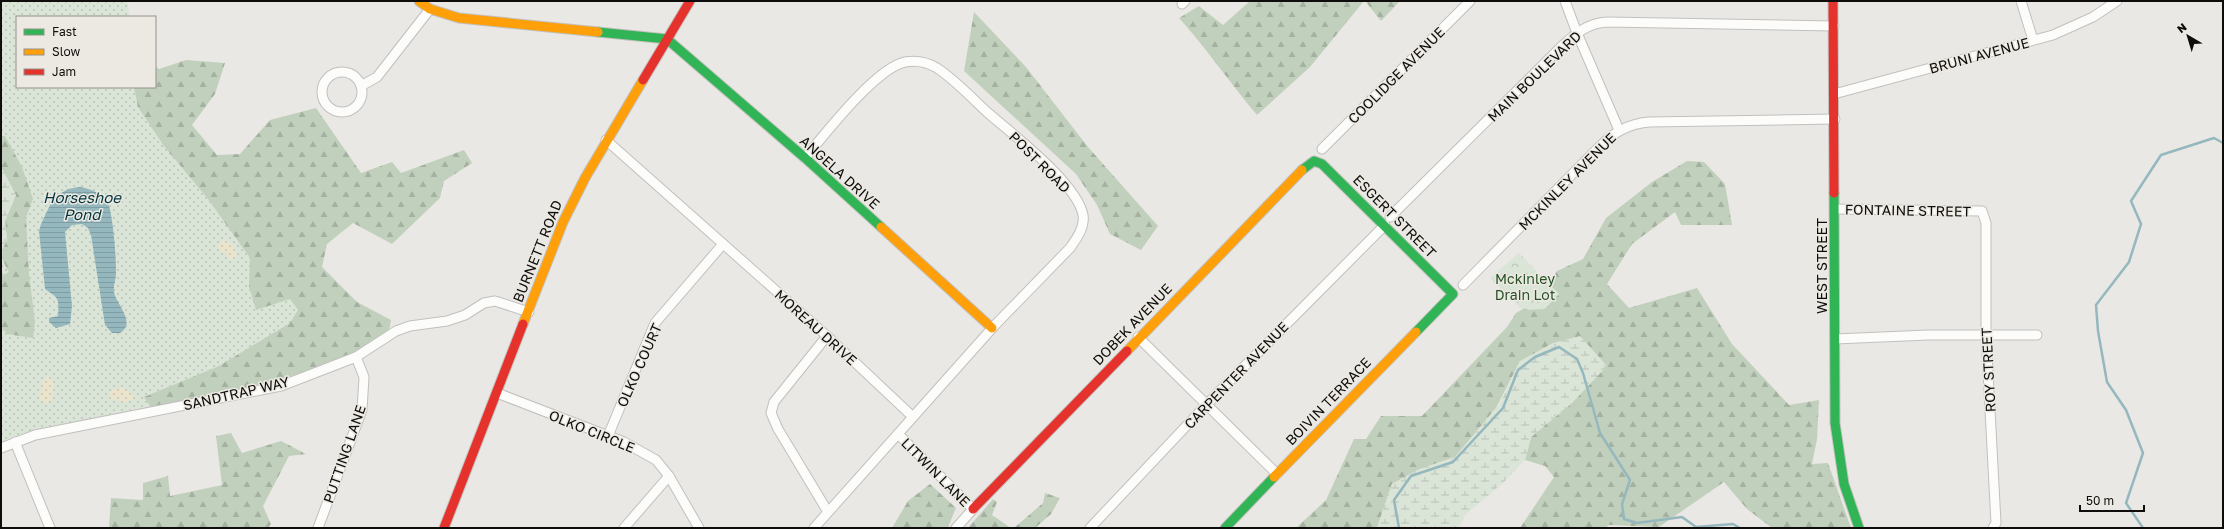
<svg xmlns="http://www.w3.org/2000/svg" width="2224" height="529" viewBox="0 0 2224 529" font-family="'Golos Text',sans-serif">
  <style>
    .grass { fill: url(#grass-dots) }
    .forest { fill: url(#forest-firs) }
    .wetland { fill: url(#wetland-marsh) }
    .sand { fill: url(#sand-dots) }
    .park { fill: url(#park-crowns) }
    .water { fill: url(#water-rules) }
    .lines { fill: none; stroke-linecap: round; stroke-linejoin: round }
    .stream { stroke: #95b8be; stroke-width: 2.5 }
    .street-casing { stroke: #c2c0bd; stroke-width: 11 }
    .fast-casing { stroke: #c2c0bd; stroke-width: 11 }
    .slow-casing { stroke: #c2c0bd; stroke-width: 11 }
    .jam-casing { stroke: #c2c0bd; stroke-width: 11 }
    .street { stroke: #fcfcfb; stroke-width: 9 }
    .fast { stroke: #30b455; stroke-width: 9 }
    .slow { stroke: #ff9f0a; stroke-width: 9 }
    .jam { stroke: #e5322d; stroke-width: 9 }
    .labels { text-anchor: middle; dominant-baseline: central; stroke-width: 3; stroke-linejoin: round; paint-order: stroke }
    .street-label { font-size: 14px; fill: #0e0d0b; stroke: #ece9e2 }
    .park-label { font-size: 14px; fill: #275225; stroke: #ece9e2 }
    .water-label { font-size: 15px; font-style: italic; fill: #02353e; stroke: #ece9e2 }
  </style>
  <defs>
    <pattern id="grass-dots" width="8" height="8" patternUnits="userSpaceOnUse"><rect width="8" height="8" fill="#dae4d7"/><path d="M2 2h.1M6 6h.1" fill="none" stroke="#bac2b7" stroke-width="1.8" stroke-linecap="round"/></pattern>
    <pattern id="forest-firs" width="22" height="20" patternUnits="userSpaceOnUse"><rect width="22" height="20" fill="#c1d0bc"/><path d="M5 1l3.5 6h-7zM16 11l3.5 6h-7z" fill="#a5b1a0"/></pattern>
    <pattern id="wetland-marsh" width="20" height="14" patternUnits="userSpaceOnUse"><rect width="20" height="14" fill="#dae4d7"/><path d="M1 5h8M5 5V1M11 12h8M15 12V8" fill="none" stroke="#bac2b7"/></pattern>
    <pattern id="sand-dots" width="8" height="8" patternUnits="userSpaceOnUse"><rect width="8" height="8" fill="#eae4cd"/><path d="M2 2h.1M6 6h.1" fill="none" stroke="#c8c2af" stroke-width="1.8" stroke-linecap="round"/></pattern>
    <pattern id="park-crowns" width="20" height="18" patternUnits="userSpaceOnUse"><rect width="20" height="18" fill="#dae4d7"/><path d="M2 6a3 3 0 1 1 6 0M12 15a3 3 0 1 1 6 0" fill="none" stroke="#bac2b7"/></pattern>
    <pattern id="water-rules" width="6" height="5" patternUnits="userSpaceOnUse"><rect width="6" height="5" fill="#95b8be"/><path d="M0 2.5h6" fill="none" stroke="#7f9da2"/></pattern>
  </defs>
  <rect width="100%" height="100%" fill="#eae8e4"/>
  <path class="grass" d="M1,1H127L130,17H17V87H152L316,294L276,378L21,434L1,442Z"/>
  <g class="forest">
    <path d="M1250,1H1364L1310,67L1257,115C1230,83 1207,49 1179,18L1199,6L1223,25Z"/>
    <path d="M1365,1H1400L1381,21Z"/>
    <path d="M974,12L1026,67L1088,147L1158,226L1141,250L1110,234L1097,205L1076,174L964,71Z"/>
    <path d="M186,60L225,63L215,94L192,125L217,155L240,154L270,120L316,108L361,173L392,162L401,173L464,150L472,163L444,181L440,198L392,244L353,223L327,244L322,267L357,302L391,320L389,331C378,338 367,346 355,352C291,382 220,394 151,407L144,397L219,366L290,323L298,310L290,299L256,310L249,287L250,258L208,199L164,146L138,107L134,87H155V66L159,69Z"/>
    <path d="M1,136H5L22,167L33,199L26,217L29,274L35,322L33,338L7,334L1,326V276L9,272C1,260 0,252 7,240L5,221L16,195L1,167Z"/>
    <path d="M1687,161L1704,162L1725,184L1732,225H1681L1675,212L1632,244L1607,284L1629,308L1697,288L1732,344L1789,405L1819,400L1817,439L1812,464L1828,463L1851,528H1772L1747,509L1724,482L1659,527L1609,525L1605,528H1520L1554,477L1545,466L1525,460L1531,437L1573,402L1520,361L1496,408L1455,457L1420,469L1392,484L1377,528H1296L1326,500L1354,439H1366L1381,416H1422L1507,327L1516,313L1542,298L1557,271L1583,259L1606,218L1652,182Z"/>
    <path d="M231,433L242,453L281,441L306,454L289,456L263,506L271,524L268,528H109L111,498L143,500V483L168,476L170,496L222,485L216,436Z"/>
    <path d="M930,484L956,508L948,527L892,528L908,501Z"/>
    <path d="M1045,493L1060,498L1051,514L1035,528H1014L1043,503Z"/>
    <path d="M993,499L997,502L992,515L1011,528H968Z"/>
  </g>
  <g class="wetland">
    <path d="M1,167L16,195L5,221L7,240L1,248Z"/>
    <path d="M1580,336L1607,366L1573,402L1531,437L1525,460L1502,484L1466,514L1458,528H1377L1392,484L1420,469L1455,457L1499,405L1520,361L1553,343Z"/>
  </g>
  <g class="sand">
    <path d="M223,240L233,245L237,255L235,259H231L226,254L219,250L218,245Z"/>
    <path d="M47,377L52,379L54,384L52,400L46,404L41,401C38,395 41,382 47,377Z"/>
    <path d="M122,387L135,396L133,400L120,403L117,399H111L109,397L110,391Z"/>
  </g>
  <path class="park" d="M1519,253L1559,294L1545,309L1523,310L1490,278Z"/>
  <path class="water" d="M80,187C93,189 107,196 110,209C114,230 116,253 116,274C116,280 113,285 114,292C116,304 137,323 120,333H112L105,325L91,235L88,228L82,224L72,225L65,232L72,306L70,324L56,328L49,322V318L58,316C59,297 59,299 45,289L39,231L41,224L51,203L58,195L68,189Z"/>
  <g class="lines">
    <g class="stream">
      <path d="M1399,528L1394,500L1411,476L1453,462L1503,408L1518,370L1535,357L1559,347L1577,359L1583,373L1600,433L1630,480L1622,504L1624,519L1637,523L1682,517L1696,527L1733,524L1740,528"/>
      <path d="M2143,528L2126,503L2143,453L2126,410L2107,382L2098,331L2096,305L2129,262L2141,224L2131,201L2161,155L2214,138L2223,143"/>
    </g>
    <defs>
      <g id="street">
        <path d="M1565,1L1577,33L1619,130"/>
        <path d="M2021,1L2033,40"/>
        <path d="M1182,4L1185,1"/>
        <circle cx="342" cy="92" r="20"/>
        <path d="M361,86L377,77L430,9"/>
        <path d="M1834,94L2053,35L2093,17L2117,1"/>
        <path d="M606,140L827,336L913,417L814,528"/>
        <path d="M1322,149L1470,1"/>
        <path d="M805,158C825,134 876,68 905,62C916,60 927,62 937,68C955,80 971,97 987,112C1012,134 1077,183 1083,215C1085,227 1077,238 1070,248L995,325L913,417"/>
        <path d="M1835,209L1982,211L1986,223V334L1996,523L1993,528"/>
        <path d="M1390,217L1562,46C1575,34 1588,23 1607,22L1834,26"/>
        <path d="M1463,285L1598,148C1613,133 1627,124 1649,122L1835,119"/>
        <path d="M827,336L774,402L771,413L778,429L828,512"/>
        <path d="M1138,337L1277,474"/>
        <path d="M1835,339L1928,335H2037"/>
        <path d="M497,393L624,442L656,460L669,476L699,528"/>
        <path d="M898,434L973,509L956,528"/>
        <path d="M608,436L655,323L723,244"/>
        <path d="M15,442L50,528"/>
        <path d="M1,448L35,435L281,386L356,357L396,331L410,326L447,321L465,315L484,303L495,301L529,312"/>
        <path d="M318,528L362,410L364,377L356,357"/>
        <path d="M624,528L669,476"/>
        <path d="M1090,528L1208,403L1385,225"/>
      </g>
      <g id="fast">
        <path d="M598,32L667,39L805,158L881,227"/>
        <path d="M1302,170L1314,161L1322,164L1453,294L1416,332"/>
        <path d="M1834,193L1835,423L1844,484L1859,528"/>
        <path d="M1225,528L1274,477"/>
      </g>
      <g id="slow">
        <path d="M419,1L430,9L459,18L598,32"/>
        <path d="M881,227L992,328"/>
        <path d="M523,324L563,222L585,178L643,80"/>
        <path d="M1127,351L1302,170"/>
        <path d="M1274,477L1416,332"/>
      </g>
      <g id="jam">
        <path d="M1833,1L1834,193"/>
        <path d="M643,80L690,1"/>
        <path d="M973,509L1127,351"/>
        <path d="M444,528L523,324"/>
      </g>
    </defs>
    <use href="#street" class="street-casing"/>
    <use href="#fast" class="fast-casing"/>
    <use href="#slow" class="slow-casing"/>
    <use href="#jam" class="jam-casing"/>
    <use href="#street" class="street"/>
    <use href="#fast" class="fast"/>
    <use href="#slow" class="slow"/>
    <use href="#jam" class="jam"/>
  </g>
  <g class="labels">
    <g class="street-label">
      <text transform="translate(1979 55) rotate(-15)">BRUNI AVENUE</text>
      <text transform="translate(1396 75) rotate(-45)">COOLIDGE AVENUE</text>
      <text transform="translate(1534 76) rotate(-44)">MAIN BOULEVARD</text>
      <text transform="translate(1040 162) rotate(45)">POST ROAD</text>
      <text transform="translate(840 172) rotate(42)">ANGELA DRIVE</text>
      <text transform="translate(1567 181) rotate(-45)">MCKINLEY AVENUE</text>
      <text transform="translate(1908 210) rotate(1)">FONTAINE STREET</text>
      <text transform="translate(1395 216) rotate(45)">ESGERT STREET</text>
      <text transform="translate(537 251) rotate(-68)">BURNETT ROAD</text>
      <text transform="translate(1821 266) rotate(-90)">WEST STREET</text>
      <text transform="translate(1132 324) rotate(-46)">DOBEK AVENUE</text>
      <text transform="translate(816 327) rotate(42)">MOREAU DRIVE</text>
      <text transform="translate(639 365) rotate(-66)">OLKO COURT</text>
      <text transform="translate(1988 370) rotate(-93)">ROY STREET</text>
      <text transform="translate(1236 375) rotate(-46)">CARPENTER AVENUE</text>
      <text transform="translate(236 393) rotate(-13)">SANDTRAP WAY</text>
      <text transform="translate(1328 401) rotate(-46)">BOIVIN TERRACE</text>
      <text transform="translate(592 431) rotate(22)">OLKO CIRCLE</text>
      <text transform="translate(344 454) rotate(-71)">PUTTING LANE</text>
      <text transform="translate(936 472) rotate(45)">LITWIN LANE</text>
    </g>
    <g class="park-label">
      <text x="1525" y="278">Mckinley<tspan x="1525" dy="16">Drain Lot</tspan></text>
    </g>
    <g class="water-label">
      <text x="82" y="197">Horseshoe<tspan x="82" dy="17">Pond</tspan></text>
    </g>
  </g>
  <rect width="2224" height="529" fill="none" stroke="#0e0d0b" stroke-width="4"/>
  <rect x="16" y="16" width="140" height="72" fill="#ece9e2" stroke="#93918c"/>
  <rect x="24" y="29" width="20" height="6" fill="#30b455" stroke="#93918c"/>
  <text x="52" y="36" font-size="12" fill="#0e0d0b">Fast</text>
  <rect x="24" y="49" width="20" height="6" fill="#ff9f0a" stroke="#93918c"/>
  <text x="52" y="56" font-size="12" fill="#0e0d0b">Slow</text>
  <rect x="24" y="69" width="20" height="6" fill="#e5322d" stroke="#93918c"/>
  <text x="52" y="76" font-size="12" fill="#0e0d0b">Jam</text>
  <g transform="translate(2188 36) rotate(322)" stroke="#ece9e2" stroke-width="3" paint-order="stroke">
  <path d="M0-3L7 15L0 10L-7 15Z" fill="#0e0d0b"/>
  <text y="-6" font-size="11" font-weight="bold" text-anchor="middle" fill="#0e0d0b">N</text>
  </g>
  <path d="M2080 505v6h64v-6" fill="none" stroke="#0e0d0b" stroke-width="2"/>
  <text x="2086" y="505" font-size="12" fill="#0e0d0b" stroke="#ece9e2" stroke-width="3" paint-order="stroke">50 m</text>
</svg>
